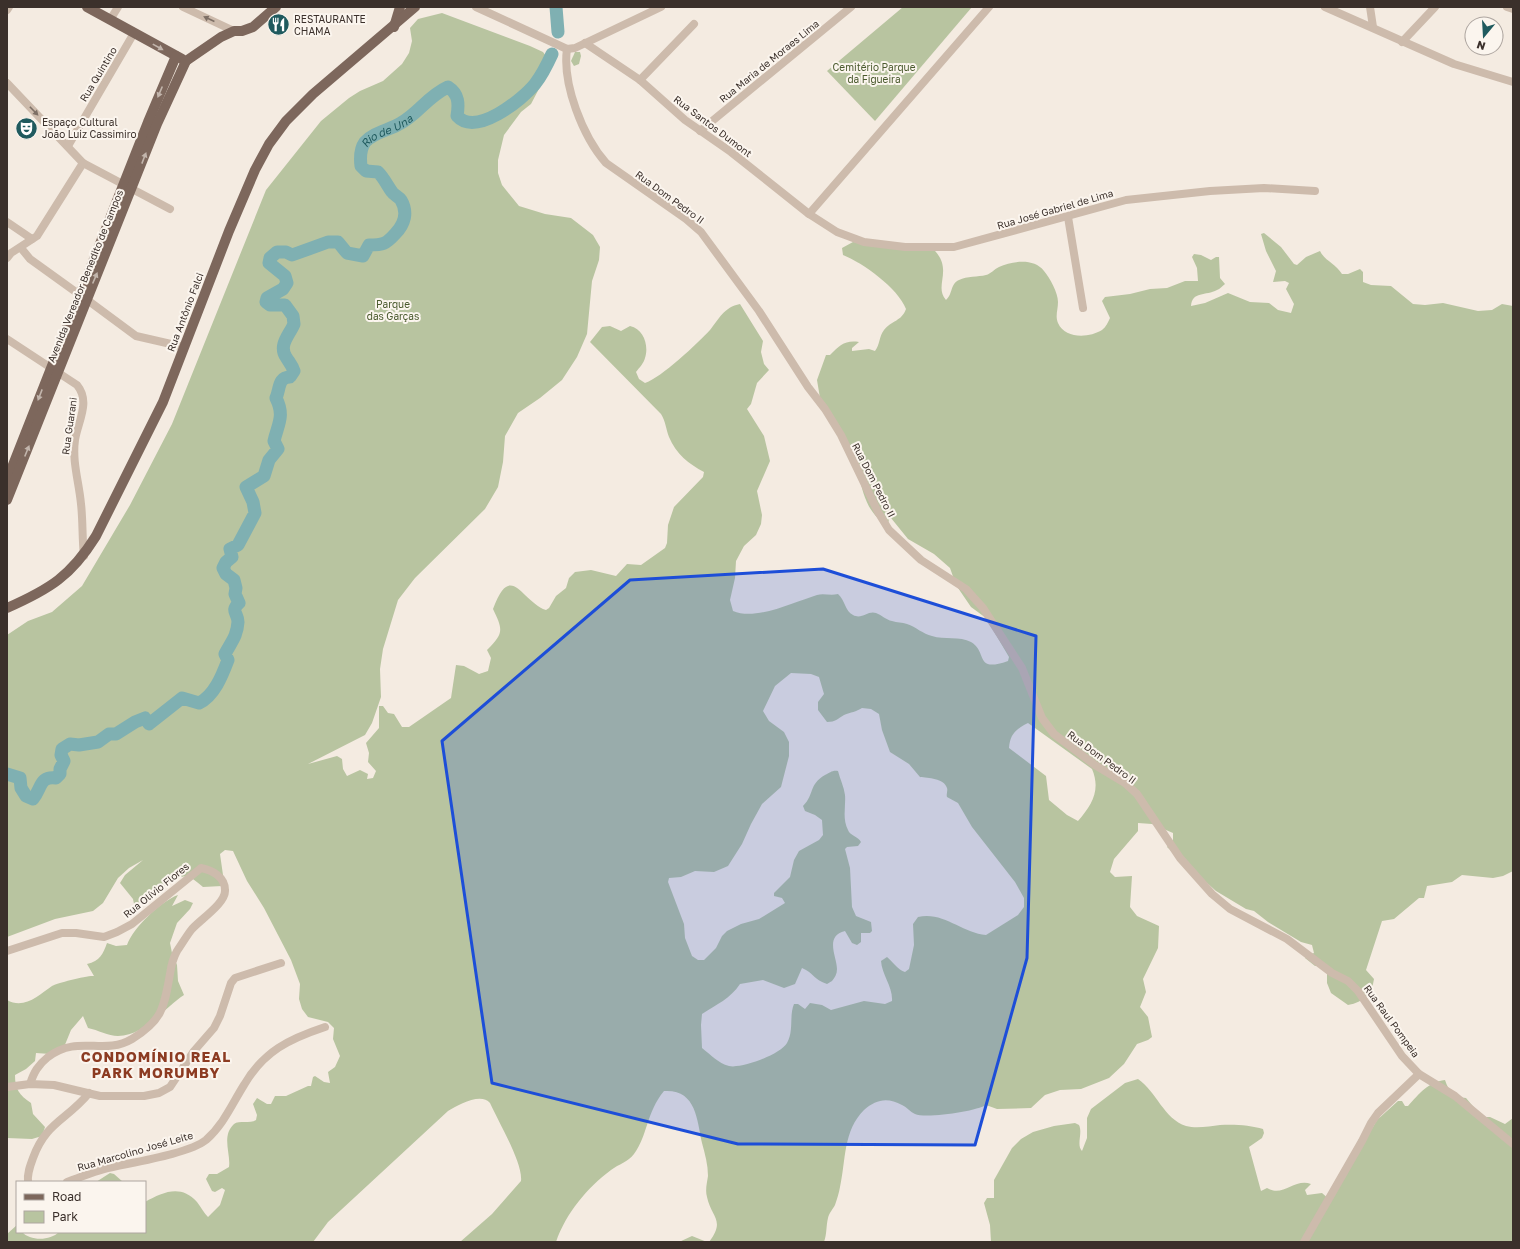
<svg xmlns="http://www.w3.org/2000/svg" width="1520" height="1249" viewBox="0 0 1520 1249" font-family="'Golos Text',sans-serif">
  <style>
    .green { fill: #b8c4a0; fill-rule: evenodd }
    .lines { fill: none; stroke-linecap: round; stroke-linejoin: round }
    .river { stroke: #7fb0b2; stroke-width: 13 }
    .minor { stroke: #cdbbac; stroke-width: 8 }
    .major { stroke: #7d675c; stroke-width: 10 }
    .oneway { fill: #7d6f65 }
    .oneway2 { fill: #c2b5ac }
    .marked { fill: #1d4ed8; fill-opacity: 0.2; stroke: #1d4ed8; stroke-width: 3; stroke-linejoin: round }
    .labels { text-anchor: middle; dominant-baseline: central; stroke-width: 4; stroke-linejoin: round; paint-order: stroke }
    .poi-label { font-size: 10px; fill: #3b302b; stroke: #fbf5ee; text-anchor: start }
    .street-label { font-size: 10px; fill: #3b302b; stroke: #fbf5ee }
    .park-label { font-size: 10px; fill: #4a5a2e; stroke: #fbf5ee }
    .water-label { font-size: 11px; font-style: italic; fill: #1f5a5e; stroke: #fbf5ee }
    .district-label { font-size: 14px; font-weight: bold; letter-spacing: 1px; fill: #8c3b22; stroke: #fbf5ee }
  </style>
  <rect width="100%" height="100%" fill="#f4ebe1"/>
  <g class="green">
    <path d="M903,7H972L875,121L827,71Z"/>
    <path d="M442,13L530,46L543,52L552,64L531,104L521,112L504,135L498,160V173L502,185L519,206L545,214L571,218L593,235L600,247L599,260L592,281L587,334L577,357L562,380L540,398L518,413L505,436L503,462L498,487L485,509L415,578L398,600L383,649L380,669L381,697L372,723L365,735L308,764L337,756L342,759L343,769L347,776L360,770L368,774L367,779L373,778L376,771L368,762L369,753L366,743L379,728V706H383L388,713L394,714L402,727H409L451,698L456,665L464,666L479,674L488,671L491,658L487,650C504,633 503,630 493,609C511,560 521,601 546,610L549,608L556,596L566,588L569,578L575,572L591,570L616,576L627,564L641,565L665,548L667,543L668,525L674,507L703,477L704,472C689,464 676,454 669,437C666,430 666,422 661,414L590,342L602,327L610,326L621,331L630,326C644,329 649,346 645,358C644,363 639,368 636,372L639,379L645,383C661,378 698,343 710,330C719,319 724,307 740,304L763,341L761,352L764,364L769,370L757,383L751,404L747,409L764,436L770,461L757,491L762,515L761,524L756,535L744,546L736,561L735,578L730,600L733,611C756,621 794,602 817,595C824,593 830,596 838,594C845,600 845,611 853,615C862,620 868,610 876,613C882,615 886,620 892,621C897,623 902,622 907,624C916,627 923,634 932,636C944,640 960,636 971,642C988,652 974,673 1008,661L1009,657L986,618L971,607L956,585L950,568L934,554L908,539L891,518L889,519L888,524C869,517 863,494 859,476L821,404L817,380L826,355H830C840,345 845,340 859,342L852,348V351L869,349L875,351C880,345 879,336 884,330C891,321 902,321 906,309C898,288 863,263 843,255L842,248L853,242L932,248C955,269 933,285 946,300C953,294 950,284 959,280C967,276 978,277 986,275C991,274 994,269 999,267C1013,261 1034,258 1044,271C1050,278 1058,293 1058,302C1058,310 1055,316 1058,323C1065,339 1089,338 1102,330C1106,327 1108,322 1110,318L1102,301L1105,297L1130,294L1150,289L1167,288L1185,281H1198L1197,268L1192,257L1194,254L1201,255L1211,260L1216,257H1219L1220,278L1225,284C1222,286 1220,289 1217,290C1206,296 1192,291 1191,306L1205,303L1228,293L1250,302L1269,303L1278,310L1291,313L1294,304L1286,289L1289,283L1285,281L1273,282L1276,271L1266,251L1261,234L1264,233L1281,247L1294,264L1297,265L1306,257L1320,251C1325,261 1336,264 1342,274H1348L1360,269L1363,272V282L1371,285L1391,286L1413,304L1425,305L1443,303L1478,311L1492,310L1502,304L1513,306V871L1503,876L1493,878L1462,875L1452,882L1427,886L1424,898H1419L1394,919L1382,921L1366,970L1374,979C1372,994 1364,1002 1348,1005L1331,993L1327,983V964L1315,966L1305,958L1306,956L1314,953L1312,945L1301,942L1268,922L1254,911L1246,909L1216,891L1167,847L1173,840V833L1152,824L1138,823V831L1114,859L1110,872L1115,877L1132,876L1130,907L1137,916L1159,926L1158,948L1143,979L1146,992L1140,1007L1148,1017L1152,1037L1148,1040L1137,1044L1124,1064L1109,1078L1081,1089L1060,1090L1045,1095L1031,1108L997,1109L986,1105C977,1111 926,1119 915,1114C910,1112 907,1107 902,1105C888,1097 876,1099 864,1110C843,1131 846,1160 840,1187C839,1193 837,1199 835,1205C833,1209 829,1213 828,1218C826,1226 827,1234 824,1242H709C726,1220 711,1217 707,1197C705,1190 707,1183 708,1176C708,1165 705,1154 702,1143C697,1119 696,1089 664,1091C646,1113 648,1135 634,1154C628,1162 619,1164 611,1170C587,1188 566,1213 556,1242H460L492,1214L521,1181C523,1163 498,1121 490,1103C481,1092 458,1105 448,1111L328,1222L313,1242H7V1234L17,1225V1232H22C30,1241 50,1241 59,1232H145V1202C163,1192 181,1184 197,1202C201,1207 204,1213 208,1217L220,1205L225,1190L222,1188L215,1192L212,1191L206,1179L209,1174H217L229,1167C231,1154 221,1136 234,1124C239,1120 250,1124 256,1120L257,1115L253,1104L257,1098L267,1104H271L275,1096H286L308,1086H311L313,1077L315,1076L324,1082L330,1083L328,1072L335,1067L340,1056L333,1039L334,1028L328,1022L308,1017L302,1009L299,999L300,984L291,960L264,908L247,881L233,851L225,850L220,854L224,882L222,886L203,887C199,884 195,880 190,877C177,871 149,901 136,906L134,904L133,899L120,883L125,875L143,860L129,868L118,878L103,903L93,911L55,919L7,937V635L28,621L52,612L82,586L130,505L172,424L266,190L321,121L349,98L360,91L383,81L402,64L409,53L412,41L410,28L418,19ZM791,673L811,674L819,677L824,694L818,702V710L827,722C836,722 837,719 844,715C851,712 856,712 862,708L871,709L879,714L882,730L890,752L909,764L920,777C928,778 944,778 947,788C948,791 946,794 947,797L958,803L972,827L1015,882L1024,898V907L1018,915L986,935C962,933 943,911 918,917L913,924L914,945L909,969L905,972C898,970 892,961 887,957L881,961C882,975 893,987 892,1001L885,1004L864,1001L831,1010L822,1005L810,1003L805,1009L798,1004H794C789,1016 794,1031 787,1043C781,1054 742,1069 729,1066C718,1063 711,1055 702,1048L701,1025L702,1014C717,1004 730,999 740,984L763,980L784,988L795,984L802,968C814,973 814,980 827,984L832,981C835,977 837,974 837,969C837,957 824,936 845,931L852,943L857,945L861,942V933H870L872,931L871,922L856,916L852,907L850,868L845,849L847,847L858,846L861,842C858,836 850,836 848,830C842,818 846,807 845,795C844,787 840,779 838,771C832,770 830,773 825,775C808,785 815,794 803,806L805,811L815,815L822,820L823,835L819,840L799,851L794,860L790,877L774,893V896L782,898L785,903L759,919L741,924L727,931L722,936L716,948L704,960H698L692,956L685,938L684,924L668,882L669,878L681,877L695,871L714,872L728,866L742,844L751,824L762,804L781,787L789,756V742L784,732L769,721L763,711L775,686ZM1028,723L1092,769C1101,790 1092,805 1078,821L1067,815L1049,800L1046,776L1009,748C1010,734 1016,729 1028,723Z"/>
    <path d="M575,52H580L581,56L579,64L574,66L571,61Z"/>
    <path d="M178,895L172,906L185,900L193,903L190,909L177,923L170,943L172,953L177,965L178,981L184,995C164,1008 144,1036 118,1036C108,1036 98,1030 88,1028L83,1016L71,1030L62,1052L50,1054L36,1053L35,1061L26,1069L15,1075C15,1089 19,1095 31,1103L33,1114L45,1127L42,1136L32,1139L7,1138V1000C24,1010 39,995 52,986C57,983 88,975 94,976L87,964C100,961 103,954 107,943L116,946L127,945C133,928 161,901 178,895Z"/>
    <path d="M1138,1079C1156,1091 1164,1119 1186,1126C1197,1129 1210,1126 1220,1125C1233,1124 1251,1125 1263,1129L1264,1133L1262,1138L1249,1147L1261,1191L1267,1188C1283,1198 1294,1178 1311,1184L1305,1190L1307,1195L1322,1193L1330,1200L1377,1120L1398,1101H1402L1405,1106H1408C1419,1094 1428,1082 1445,1080C1449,1092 1454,1097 1466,1098L1482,1117H1490L1505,1124L1513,1118V1242H991L990,1225L984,1203L987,1198H994V1180L1012,1148L1021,1139L1033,1132L1054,1126L1075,1123L1079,1125C1083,1133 1076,1145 1082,1151L1087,1138V1118L1091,1109L1125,1083Z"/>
    <path d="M110,1173L114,1174L123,1182H96Z"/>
    <path d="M692,1236L707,1242H679Z"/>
  </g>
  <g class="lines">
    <g class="river">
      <path d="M556,7L558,32"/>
      <path id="s1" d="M7,774L20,778L21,788L26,796L33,799C42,788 39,776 56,778L60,774V769L64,761L61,755L62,749L70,744L79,745L98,742L109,734H116L135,722L145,718L149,724L182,698L199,703C214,696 222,676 228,660L225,654C231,642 237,637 238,622C238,613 230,611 239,603L235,594L236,588L234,580L226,574L223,568L226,562L232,557L230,549L238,545L255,513L253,502L246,487L264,476L269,460L278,449L274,441C278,424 285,416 276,398C280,389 278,377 290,377L294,371C292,365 289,362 286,357C278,345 290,334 294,324L293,316L285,305H270L266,302L267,298L283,289L287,283L285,276L269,263L270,258L277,252H286L292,255L328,242H338L347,253L363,256L369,245C383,245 386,244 395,234C405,224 408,212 401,200C399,197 394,195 392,192C387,185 384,178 378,172L366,171L361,166C360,158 360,149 365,142C374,132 390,130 401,123C419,113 428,96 448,87C459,94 459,104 457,116C476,137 522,100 535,84C542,75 547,65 552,54"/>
    </g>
    <g class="minor">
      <path d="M183,7L234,31"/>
      <path d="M476,7L567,49"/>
      <path d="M1325,7L1454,64L1513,82"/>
      <path d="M1370,7L1373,27"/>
      <path d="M1507,7L1513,9"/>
      <path d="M7,10L9,7"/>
      <path d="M110,20L118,7"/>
      <path d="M1402,42L1435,7"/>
      <path d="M585,43L640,80L685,120L731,152L809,214L837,232L864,242L905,247H954L1126,200L1210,191L1264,188L1315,191"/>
      <path d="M567,49C562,84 583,137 606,163L686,219L701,232L759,311L808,387L825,409L841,435L878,512L889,530L921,560L966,589L983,608L1022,668L1042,718L1054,734L1095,765L1125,783L1137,794L1180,858L1212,894L1230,909L1287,939L1332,973L1348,981L1358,991L1402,1056L1419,1074L1455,1096L1513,1144"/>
      <path d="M567,49L575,48L661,7"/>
      <path d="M640,80L694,24"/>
      <path d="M7,83L83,163L170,209"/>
      <path d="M700,131L851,7"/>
      <path d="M68,146L134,33"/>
      <path d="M809,214L989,7"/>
      <path d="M1068,217L1083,308"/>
      <path d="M7,222L32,239"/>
      <path d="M21,248L30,259L80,295"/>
      <path d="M7,258L11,253L37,236L83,163"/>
      <path d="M86,299L136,336L184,347"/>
      <path d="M7,339L77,385C91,402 78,421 75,440C72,462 79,482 81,504C83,521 82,538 84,556"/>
      <path d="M7,951L62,933H76L104,937L117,932L132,924L201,868C212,870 225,877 225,890C226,903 201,919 192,929C187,935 182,944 177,951C173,958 171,967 170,974C164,1007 163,1020 132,1039C103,1056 79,1034 48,1057C38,1065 34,1072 30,1084"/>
      <path d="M7,1087L30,1084L54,1085L100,1096H144L159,1093L170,1087L194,1051L214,1028L220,1016L231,983L235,978L281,963"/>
      <path d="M28,1182C27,1174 30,1166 33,1158C46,1122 67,1120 89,1093"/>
      <path d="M67,1182C79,1178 92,1172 104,1169C128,1163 189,1154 206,1140C224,1124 232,1104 244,1085C264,1051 289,1039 325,1027"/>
      <path d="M1304,1242L1362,1141L1371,1123L1378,1113L1419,1074"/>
    </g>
    <g class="major">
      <path d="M87,7L182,59"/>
      <path d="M394,27L400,7"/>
      <path d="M186,61L221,37L234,31H242L253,27L276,7"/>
      <path d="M7,480L148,122L176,56"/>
      <path d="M7,500L157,124L186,61"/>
      <path d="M7,608C50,589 71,576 96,536L163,402L229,231L255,170L269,144L286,121L313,94L415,7"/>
    </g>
  </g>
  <defs><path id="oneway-solid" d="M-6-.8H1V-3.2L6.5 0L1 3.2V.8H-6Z"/></defs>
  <g class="oneway">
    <use href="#oneway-solid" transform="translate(209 19) rotate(-155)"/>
    <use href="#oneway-solid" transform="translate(34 111) rotate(46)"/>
  </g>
  <g class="oneway2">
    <use href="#oneway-solid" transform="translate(158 47) rotate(29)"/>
    <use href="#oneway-solid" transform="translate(160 92) rotate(113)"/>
    <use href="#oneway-solid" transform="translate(144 158) rotate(-69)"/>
    <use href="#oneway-solid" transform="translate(95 278) rotate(-67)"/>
    <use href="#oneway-solid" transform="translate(40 395) rotate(111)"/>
    <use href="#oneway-solid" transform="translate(27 451) rotate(-68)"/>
  </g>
  <path class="marked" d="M823,569L1036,636L1027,958L975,1145L738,1144L492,1083L442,741L630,580Z"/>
  <defs>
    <symbol id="restaurant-disc" viewBox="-11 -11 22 22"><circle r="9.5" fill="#1f5a5e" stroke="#fbf5ee"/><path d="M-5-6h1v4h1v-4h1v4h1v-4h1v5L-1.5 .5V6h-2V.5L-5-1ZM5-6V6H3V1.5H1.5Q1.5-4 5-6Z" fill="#fff"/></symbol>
    <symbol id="theatre-disc" viewBox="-11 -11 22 22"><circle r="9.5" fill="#1f5a5e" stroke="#fbf5ee"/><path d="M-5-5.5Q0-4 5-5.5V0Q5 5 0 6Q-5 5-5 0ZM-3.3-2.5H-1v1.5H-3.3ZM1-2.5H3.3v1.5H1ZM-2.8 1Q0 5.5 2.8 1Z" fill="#fff"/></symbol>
  </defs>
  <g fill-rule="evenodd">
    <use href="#restaurant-disc" x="266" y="12" width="25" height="25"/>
    <use href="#theatre-disc" x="14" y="116" width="25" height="25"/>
  </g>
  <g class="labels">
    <g class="poi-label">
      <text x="294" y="19">RESTAURANTE<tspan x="294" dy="12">CHAMA</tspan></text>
      <text x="42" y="122">Espaço Cultural<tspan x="42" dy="12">João Luiz Cassimiro</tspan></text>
    </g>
    <g class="street-label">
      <text transform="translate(769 61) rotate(-39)">Rua Maria de Moraes Lima</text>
      <text transform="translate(98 74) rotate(-59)">Rua Quintino</text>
      <text transform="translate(713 126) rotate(37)">Rua Santos Dumont</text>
      <text transform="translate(670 197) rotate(36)">Rua Dom Pedro II</text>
      <text transform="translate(1055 209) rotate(-16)">Rua José Gabriel de Lima</text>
      <text transform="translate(85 276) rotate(-68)">Avenida Vereador Benedito de Campos</text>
      <text transform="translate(185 312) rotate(-69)">Rua Antônio Falci</text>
      <text transform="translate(69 426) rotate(-82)">Rua Guarani</text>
      <text transform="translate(874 480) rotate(63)">Rua Dom Pedro II</text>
      <text transform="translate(1102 757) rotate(36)">Rua Dom Pedro II</text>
      <text transform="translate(156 890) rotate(-39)">Rua Olívio Flores</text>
      <text transform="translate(1392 1021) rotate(54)">Rua Raul Pompeia</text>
      <text transform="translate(135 1151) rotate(-16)">Rua Marcolino José Leite</text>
    </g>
    <g class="park-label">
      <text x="874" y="67">Cemitério Parque<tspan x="874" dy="12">da Figueira</tspan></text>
      <text x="393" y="304">Parque<tspan x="393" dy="12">das Garças</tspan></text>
    </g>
    <g class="water-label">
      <text stroke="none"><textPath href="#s1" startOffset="1103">Rio de Una</textPath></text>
    </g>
    <g class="district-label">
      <text x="156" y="1056">CONDOMÍNIO REAL<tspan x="156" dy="16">PARK MORUMBY</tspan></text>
    </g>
  </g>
  <rect width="1520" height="1249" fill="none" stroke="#3b302b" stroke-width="16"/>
  <rect x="16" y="1181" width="130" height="52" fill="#fbf5ee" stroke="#aea6a0"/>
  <rect x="24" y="1194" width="20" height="6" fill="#7d675c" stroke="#aea6a0"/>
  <text x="52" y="1201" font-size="12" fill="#3b302b">Road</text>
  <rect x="24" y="1211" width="20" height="12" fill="#b8c4a0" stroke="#aea6a0"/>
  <text x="52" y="1221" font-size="12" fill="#3b302b">Park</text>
  <g transform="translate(1484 36) rotate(198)"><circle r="19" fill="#fbf5ee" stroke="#aea6a0"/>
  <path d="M0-3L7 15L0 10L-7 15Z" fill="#1f5a5e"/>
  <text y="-6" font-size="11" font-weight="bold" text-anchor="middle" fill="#3b302b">N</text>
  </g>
</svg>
